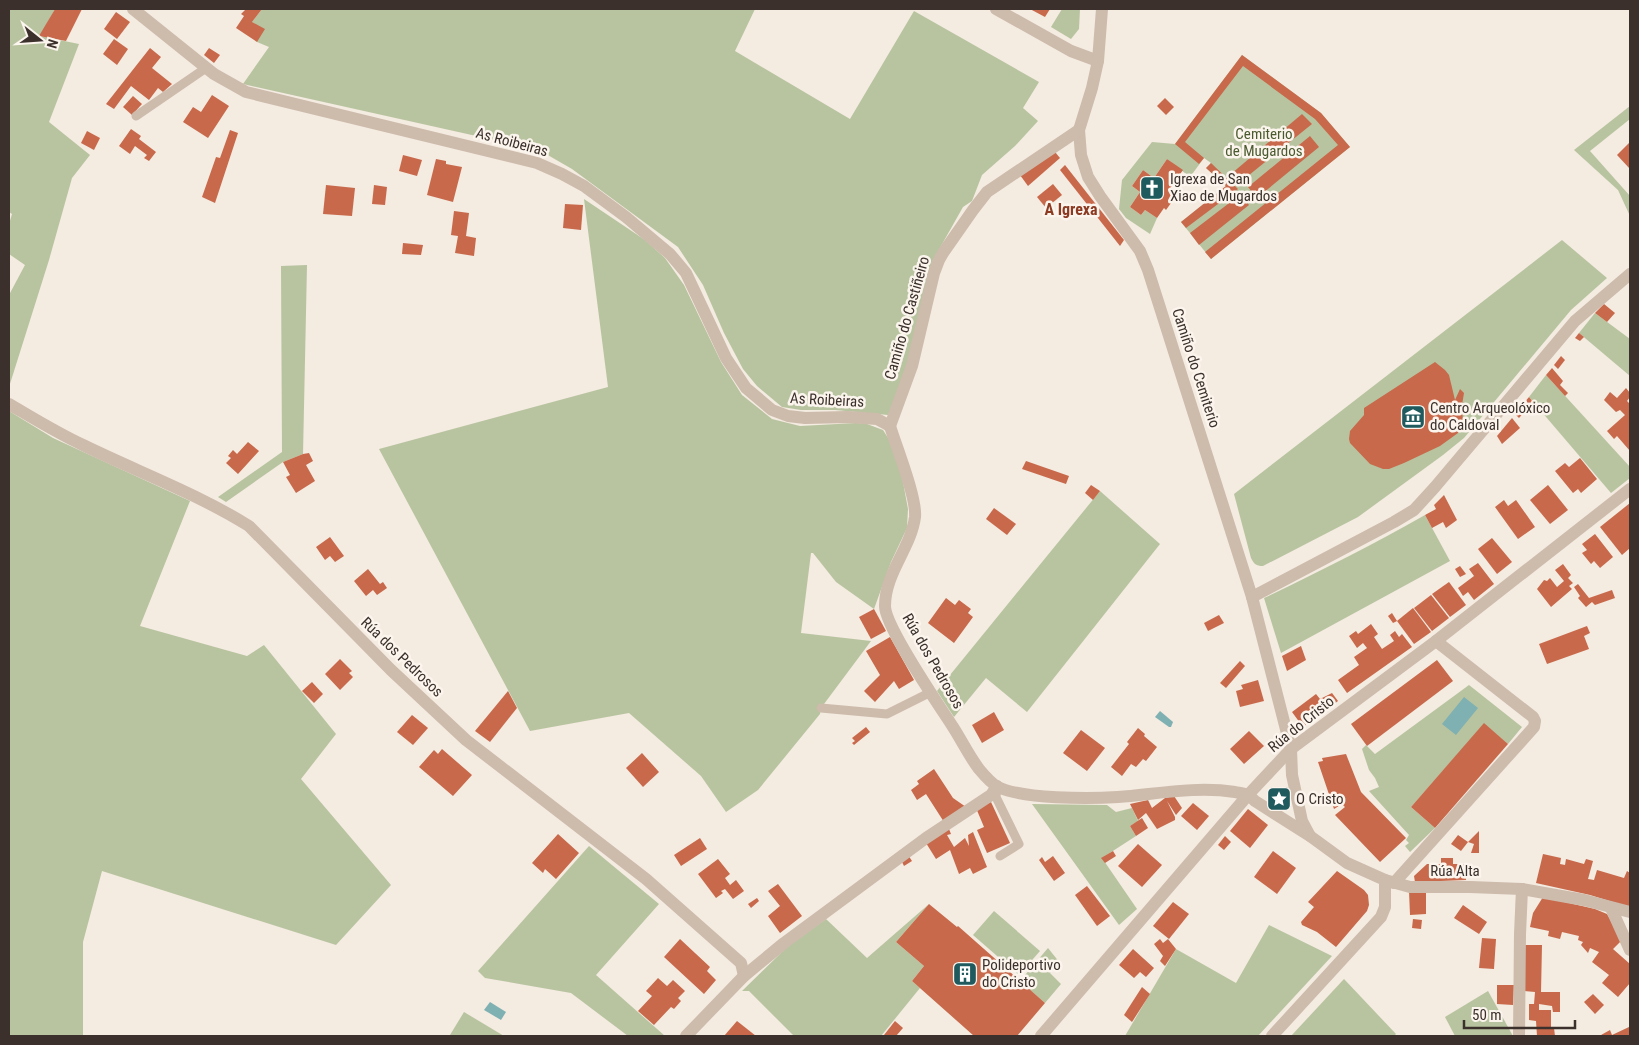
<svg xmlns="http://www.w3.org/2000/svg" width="1639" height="1045" viewBox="0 0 1639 1045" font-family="'Roboto Condensed',sans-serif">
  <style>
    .green { fill: #b8c4a0 }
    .water { fill: #7fb0b2 }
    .building { fill: #c8694b }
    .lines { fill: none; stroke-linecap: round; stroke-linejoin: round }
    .lane { stroke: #cdbbac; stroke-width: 9 }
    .street { stroke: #cdbbac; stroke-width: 12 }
    .labels { text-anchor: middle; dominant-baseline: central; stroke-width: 5; stroke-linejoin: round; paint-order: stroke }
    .park-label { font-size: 15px; fill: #4a5a2e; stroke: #fbf5ee }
    .street-label { font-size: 15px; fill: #3b302b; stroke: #fbf5ee }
    .poi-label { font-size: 15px; fill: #3b302b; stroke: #fbf5ee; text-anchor: start }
    .neighbourhood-label { font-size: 16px; font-weight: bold; fill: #8c3b22; stroke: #fbf5ee }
  </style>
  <rect width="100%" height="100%" fill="#f4ebe1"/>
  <g class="green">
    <path d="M9,9H55L40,36L79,44L49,122L90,155L72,178L49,260L9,387V295L25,265L9,254V224L12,214L9,212Z"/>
    <path d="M262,9H755L735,51L850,119L914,11L1039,82L1023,108L1038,121L1015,146L982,175L972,201L963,207L932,262L904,378L888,415L835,410H801L782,407L757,386L743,369L724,333L703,285L678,247L572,169L539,150L243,84L269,47L257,42L252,22Z"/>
    <path d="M1062,9H1080L1079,29L1071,39L1051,27Z"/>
    <path d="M1242,55L1321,113L1350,147L1211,259L1181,222L1226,186L1206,168L1211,163L1204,158L1190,177L1167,159L1154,178L1143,170L1132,186L1140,192L1130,207L1141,215L1145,210L1157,218L1150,234L1126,218L1119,209L1122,180L1152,142L1175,144Z"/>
    <path d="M1630,106V119L1590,151L1630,196V216L1618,190L1574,150Z"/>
    <path d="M584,199L645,240L665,258L684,285L721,362L742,395L772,419L800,426L856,423L867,424L883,430L892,444L903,482L908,509L907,528L891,562L874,609L836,582L813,553H811L801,633L871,641L824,704L821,708L820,714L758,790L726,812L701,776L629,713L530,731L379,449L608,387Z"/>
    <path d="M1562,240L1607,278L1571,310L1464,438L1443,455L1358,517L1263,566C1256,566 1254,564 1251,558L1234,494Z"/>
    <path d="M307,265L303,454L283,462L226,502L218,497L282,452L281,266Z"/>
    <path d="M1595,313L1630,339V376L1579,333Z"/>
    <path d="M1546,375L1630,467V478L1611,493L1529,397Z"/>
    <path d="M9,411L53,438L190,501L140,626L247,656L264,645L336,734L301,779L391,885L336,945L102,871L83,942V1036H9Z"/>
    <path d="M1100,491L1160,544L1027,712L986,678L954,717L937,691Z"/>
    <path d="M1425,515L1450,561L1281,653L1264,598C1319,572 1372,545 1425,515Z"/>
    <path d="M1469,685L1522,727L1508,744L1484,724L1411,807L1435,828L1410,852L1405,846L1409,843L1406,840L1409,835L1369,791L1379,787L1375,778L1369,770L1362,749L1366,745L1375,754Z"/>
    <path d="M1032,804L1107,805L1116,812L1132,808L1138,821L1130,826L1136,836L1102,858L1137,909L1119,925Z"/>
    <path d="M589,846L659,904L596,975L665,1036H628L571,993L485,978L478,971Z"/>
    <path d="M929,904L896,942L924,966L912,981L920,988L881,1036H794L749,991H742L787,947L826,919L867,958Z"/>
    <path d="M994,911L1040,951L1019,975L973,935Z"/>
    <path d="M1269,925L1332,956L1258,1036H1125L1176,949L1236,983Z"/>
    <path d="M1048,948L1060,963L1050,973L1061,984L1045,1003L1020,981Z"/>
    <path d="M1344,979L1396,1034L1394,1036H1291Z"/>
    <path d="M1488,991L1513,1036H1455L1445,1017Z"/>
    <path d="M464,1012L504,1036H452L450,1035Z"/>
  </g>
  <g class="water">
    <path d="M1464,697L1478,708L1456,735L1442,724Z"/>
    <path d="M1160,711L1173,722L1171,727H1169L1155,717Z"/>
    <path d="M490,1002L506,1012L501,1020L484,1010Z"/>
  </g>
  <g class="building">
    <path d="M55,9H82L66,41L39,36Z"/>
    <path d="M246,9H262L252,22L265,29L257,42L236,28L244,16L241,14Z"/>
    <path d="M1030,9H1050L1045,17Z"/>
    <path d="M116,12L130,22L117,39L104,29Z"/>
    <path d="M114,39L128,49L117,65L103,54Z"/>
    <path d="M150,48L161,57L152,68L172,84L163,92L158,88L149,100L131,86L114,109L106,104Z"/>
    <path d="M209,48L220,55L214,63L204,55Z"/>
    <path d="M1242,55L1321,113L1350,147L1211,259L1205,252L1338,145L1315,119L1243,66L1185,142L1204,158L1199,164L1175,144Z"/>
    <path d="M212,95L229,106L208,138L183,122L193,107L201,112Z"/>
    <path d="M133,96L142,104L132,115L123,107Z"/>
    <path d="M1165,98L1174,107L1166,115L1157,106Z"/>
    <path d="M1302,114L1312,124L1238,184L1231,174Z"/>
    <path d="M131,129L141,136L139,139L156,152L149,161L144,158L147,155L135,146L130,154L119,146Z"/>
    <path d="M230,130L238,133L215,203L202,197L215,160L216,157L220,158Z"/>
    <path d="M87,131L100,138L94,150L81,143Z"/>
    <path d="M1310,136L1319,147L1257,198L1248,187Z"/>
    <path d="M1630,142V169L1617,155Z"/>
    <path d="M1055,152L1060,158L1028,186L1020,175Z"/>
    <path d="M403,155L422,160L417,176L399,171Z"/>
    <path d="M436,159L446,161V164L462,167L453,202L427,195Z"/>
    <path d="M1167,159L1183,170L1169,190L1176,196L1166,210L1164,208L1157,218L1145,210L1141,215L1130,207L1140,192L1132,186L1143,170L1154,178Z"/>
    <path d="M1211,163L1238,189L1186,228L1181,222L1226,186L1206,168Z"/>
    <path d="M1065,165L1124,240L1120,246L1060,170Z"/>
    <path d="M1053,184L1062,195L1046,208L1037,197Z"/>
    <path d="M326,185L355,188L352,216L323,214Z"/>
    <path d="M374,185L387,187L385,205L372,204Z"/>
    <path d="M1241,194L1249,205L1199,245L1190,233Z"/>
    <path d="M565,204L583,205L581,230L563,228Z"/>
    <path d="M454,211L469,213L466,236L476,238L474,256L455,253L458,236L451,235Z"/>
    <path d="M403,243L423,245L421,255L402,254Z"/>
    <path d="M1604,304L1615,313L1607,322L1595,313Z"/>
    <path d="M1579,333L1584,337L1580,341L1575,338Z"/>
    <path d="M1561,356L1565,360L1558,369L1554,365Z"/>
    <path d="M1435,362L1445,370L1449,375L1455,400L1460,389L1464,393L1462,405L1463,424L1460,429L1458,433L1440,446L1404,463L1389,469H1383L1370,464L1350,443L1349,439L1350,431L1364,415V408Z"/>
    <path d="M1552,368L1563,381L1560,385L1568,393L1565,396L1546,375Z"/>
    <path d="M1626,388L1630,393V397L1627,401L1630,404V451L1617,436L1614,439L1607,431L1625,415L1620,410L1616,412L1604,400L1610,392L1617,398Z"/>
    <path d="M1529,397L1533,402L1519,418L1515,414Z"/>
    <path d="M1512,418L1520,428L1502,444L1497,436Z"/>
    <path d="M248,442L259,451L238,474L226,463L231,458L228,456L233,450L237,454Z"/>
    <path d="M309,453L313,461L306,465L315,481L296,493L286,477L290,475L283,462L303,454Z"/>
    <path d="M1580,458L1597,479L1581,493L1578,489L1573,493L1555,471L1565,463L1569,467Z"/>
    <path d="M1026,461L1069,476L1066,484L1022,469Z"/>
    <path d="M1091,485L1100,491L1093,500L1085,493Z"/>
    <path d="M1548,485L1568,510L1550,524L1530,500Z"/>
    <path d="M1444,495L1457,520L1446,528L1443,522L1432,528L1425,515L1436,509L1434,505Z"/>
    <path d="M1504,500L1508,506L1516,500L1535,527L1518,539L1495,507Z"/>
    <path d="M1630,503V548L1622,555L1600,527Z"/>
    <path d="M994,508L1016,524L1007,535L986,519Z"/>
    <path d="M1595,534L1613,557L1600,568L1594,561L1591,564L1582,553L1587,550L1582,544Z"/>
    <path d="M330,537L344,556L335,562L330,556L325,560L316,547Z"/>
    <path d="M1492,538L1512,562L1497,574L1478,549Z"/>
    <path d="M1478,563L1494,584L1474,600L1468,592L1463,596L1458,588L1474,576L1469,569Z"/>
    <path d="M1563,564L1571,575L1568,578L1573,583L1569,586L1572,589L1551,607L1537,589L1544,580L1547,581L1550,578L1557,587L1564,581L1555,570Z"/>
    <path d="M1460,566L1466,574L1460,577L1455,569Z"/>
    <path d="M368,569L380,584L383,582L387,588L377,595L373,590L366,596L354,581Z"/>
    <path d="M1449,582L1466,605L1450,617L1432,594Z"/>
    <path d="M1578,584L1589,598L1612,590L1615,598L1595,605L1592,602L1586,607L1578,598L1580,596L1574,587Z"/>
    <path d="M1431,595L1449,618L1432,631L1414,608Z"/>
    <path d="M946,598L955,605L959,600L971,609L968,613L973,617L954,643L928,623Z"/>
    <path d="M1413,608L1431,632L1414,644L1397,621Z"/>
    <path d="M874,609L886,631L871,639L859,617Z"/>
    <path d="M1392,613L1397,621L1393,623L1388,616Z"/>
    <path d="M1219,615L1224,623L1208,631L1204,623Z"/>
    <path d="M1371,624L1378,634L1374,637L1382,649L1394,641L1390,635L1395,631L1399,637L1402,634L1412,647L1347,693L1338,680L1359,665L1354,657L1367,648L1363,643L1357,648L1349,636L1356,631L1358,634Z"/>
    <path d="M1587,626L1590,633L1584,636L1589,649L1547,664L1539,644Z"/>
    <path d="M890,637L914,680L899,689L894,681L875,702L864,691L880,675L866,651Z"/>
    <path d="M1301,646L1306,660L1287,671L1282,656Z"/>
    <path d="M340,659L352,671L349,673L353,677L340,690L325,674Z"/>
    <path d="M1437,660L1453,681L1367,746L1351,724Z"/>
    <path d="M1240,661L1245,666L1226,688L1220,683Z"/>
    <path d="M1258,680L1264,701L1240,707L1236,691L1243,689L1241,685Z"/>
    <path d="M312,682L323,694L314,703L302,691Z"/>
    <path d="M508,691L517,708L490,742L475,731Z"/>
    <path d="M1332,693L1338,701L1303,727L1292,712L1316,694L1320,699Z"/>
    <path d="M994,712L1004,730L982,743L972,725Z"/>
    <path d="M412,715L428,728L413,745L397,732Z"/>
    <path d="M1484,723L1508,744L1435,828L1411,807Z"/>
    <path d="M866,727L870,732L854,745L852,743L855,741L852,738Z"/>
    <path d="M1138,728L1145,734L1144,736L1157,747L1146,761L1143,759L1136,767L1131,764L1122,776L1111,767L1129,744L1127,742Z"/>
    <path d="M1081,730L1105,748L1087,771L1063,753Z"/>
    <path d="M1249,731L1264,746L1244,764L1230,749Z"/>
    <path d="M442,749L472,775L453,796L419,767L434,750L438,754Z"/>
    <path d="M642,753L659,772L643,787L626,768Z"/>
    <path d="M1346,754L1361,792L1406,838L1380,862L1335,815L1345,807L1342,804L1334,809L1318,762L1323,761L1322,758Z"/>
    <path d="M934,769L953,798L966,807L944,822L926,794L917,800L911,790L919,784L917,781Z"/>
    <path d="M1174,796L1182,808L1176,815L1167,801L1175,817V820L1157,829L1146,813L1138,820L1130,804L1148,800L1152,808L1165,798Z"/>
    <path d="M991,802L1010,843L987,853L977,830L984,827L976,808Z"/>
    <path d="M1193,803L1209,816L1197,830L1181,816Z"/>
    <path d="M1248,809L1268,825L1250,848L1230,831Z"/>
    <path d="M1142,818L1148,828L1136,836L1130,826Z"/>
    <path d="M949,829L951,834L947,835L954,847L965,838L969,846L968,835L973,832L987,867L973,874L970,868L959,874L950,850L936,859L926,843Z"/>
    <path d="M1479,831V853H1471L1474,844L1468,842Z"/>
    <path d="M558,834L579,853L556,879L545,869L543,873L532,863Z"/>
    <path d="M1458,835L1468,842L1461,851L1451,844Z"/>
    <path d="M1225,836L1231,842L1224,850L1218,845Z"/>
    <path d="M700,838L707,849L681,866L674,855Z"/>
    <path d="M1138,844L1162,865L1142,887L1118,866Z"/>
    <path d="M1113,851L1116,856L1105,863L1101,858Z"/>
    <path d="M1273,851L1296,868L1277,894L1254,877Z"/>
    <path d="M1543,854L1561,858L1560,864L1565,865L1566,859L1584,864L1586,859L1593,861L1588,879L1594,880L1597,870L1624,878L1627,871L1630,873L1629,907L1590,895L1536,883Z"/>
    <path d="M908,855L912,861L904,866L901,860Z"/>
    <path d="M1053,856L1065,873L1054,881L1039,860L1042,857L1045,862Z"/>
    <path d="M1441,858H1453V864H1466V880L1415,882L1414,876L1427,864H1441Z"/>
    <path d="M718,859L730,874L725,878L730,885L736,880L744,891L733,899L725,889L721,891L723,893L716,898L698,874Z"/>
    <path d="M1337,871L1364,890L1368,895L1369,905L1367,911L1336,947L1317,932L1302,925L1301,922L1314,907L1308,902Z"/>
    <path d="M778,884L802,916L780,933L768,916L780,906L768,891Z"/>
    <path d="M1087,886L1110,916L1097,926L1075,895Z"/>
    <path d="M1426,890V914L1410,915L1409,891Z"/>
    <path d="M1543,897L1595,909L1607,914L1622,940L1613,949L1630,964V983L1618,997L1602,983L1609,975L1592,962L1599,952L1590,948L1588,953L1581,945L1583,942L1578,940L1579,936L1562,932L1560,939L1548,936L1549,931L1530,927L1533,913Z"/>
    <path d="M757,898L759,901L751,908L748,904Z"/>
    <path d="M1173,902L1189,914L1169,939L1153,926Z"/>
    <path d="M929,904L957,927L958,926L1045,1003L1017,1036H974L912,981L924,966L896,942Z"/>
    <path d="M1463,905L1487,922L1479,934L1454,918Z"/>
    <path d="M1413,919L1422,920L1421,929L1412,928Z"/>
    <path d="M1482,938L1496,939L1494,969L1479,968Z"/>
    <path d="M680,939L710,967L707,971L716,980L704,994L664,957Z"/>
    <path d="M1160,939L1163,943L1168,939L1176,949L1165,966L1160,961L1163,956L1154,944Z"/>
    <path d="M1524,945H1542L1541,992H1560V1012H1553L1552,1006L1539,1004V1010H1551V1029L1554,1028L1555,1036H1537L1536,1021L1529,1020V1004H1534L1535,992L1523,991Z"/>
    <path d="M1133,949L1154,968L1146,977L1140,972L1134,978L1119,965Z"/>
    <path d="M658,978L667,986L673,980L685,991L678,998L681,1001L674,1009L671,1007L654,1025L638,1011L652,996L646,991Z"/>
    <path d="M1497,985H1514L1513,1005L1497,1004Z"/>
    <path d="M1142,987L1150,994L1132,1022L1124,1015Z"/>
    <path d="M1593,994L1604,1005L1595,1014L1584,1002Z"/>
    <path d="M737,1021L756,1036H724Z"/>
    <path d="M895,1021L903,1028L896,1036H885L884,1035Z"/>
    <path d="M1629,1027L1630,1036H1602L1601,1035L1610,1030L1612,1035Z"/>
  </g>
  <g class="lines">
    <g class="lane">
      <path d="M136,116L206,68"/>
      <path d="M821,708L887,714L931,692"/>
      <path d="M997,787L996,797L1019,844L1000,856"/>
    </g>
    <g class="street">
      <path d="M133,9L214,74L246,92L537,163L562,174L584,186L626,217L670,254L686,273L726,358L746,388L772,410L788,416L805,418L848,417L877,419L890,426"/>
      <path d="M996,9L1071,51L1098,61"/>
      <path d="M1102,9L1098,61L1092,88L1079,130L1081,155L1088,177L1100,196L1140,251L1148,270L1252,597L1291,749L1292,775L1302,821L1310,836"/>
      <path d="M9,404C33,418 57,433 83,445C138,472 196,493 249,526L391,670L466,740L646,879L741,963L744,976"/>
      <path d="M890,426C896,446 917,498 915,517C911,548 885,573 885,606C885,627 939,705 953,727C962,741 969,756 979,769C984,775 992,784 998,787C1023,799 1089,799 1118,797C1157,794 1196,786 1235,792C1239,793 1245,793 1249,796C1251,797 1253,799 1255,801L1310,836L1347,863L1385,880L1410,887H1470L1522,889L1584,900L1630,912"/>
      <path d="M890,426L912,366L934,273L939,260L943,253L973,210L987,192L1079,130"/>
      <path d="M1252,597L1394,522L1414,510L1435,487L1575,321L1630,274"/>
      <path d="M1394,883L1534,727L1535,721L1533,717L1436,641"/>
      <path d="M1611,908L1630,950"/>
      <path d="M686,1036L744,976L784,943L926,838L991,795L997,786"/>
      <path d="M1041,1036L1248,795L1291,749L1436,641L1630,489"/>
      <path d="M1272,1036L1381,917L1385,907V880"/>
      <path d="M1519,1036L1520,934L1522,889"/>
    </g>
  </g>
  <defs>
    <symbol id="church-square" viewBox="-11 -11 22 22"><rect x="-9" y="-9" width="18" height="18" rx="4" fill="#1f5a5e" stroke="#fbf5ee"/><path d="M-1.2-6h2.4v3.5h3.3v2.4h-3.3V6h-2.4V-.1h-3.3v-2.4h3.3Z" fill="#fff"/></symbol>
    <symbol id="museum-square" viewBox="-11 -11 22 22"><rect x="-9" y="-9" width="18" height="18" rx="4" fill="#1f5a5e" stroke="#fbf5ee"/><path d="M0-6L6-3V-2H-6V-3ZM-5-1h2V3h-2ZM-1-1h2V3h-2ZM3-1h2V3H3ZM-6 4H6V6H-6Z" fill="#fff"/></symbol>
    <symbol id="sight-square" viewBox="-11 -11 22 22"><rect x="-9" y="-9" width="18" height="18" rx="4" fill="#1f5a5e" stroke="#fbf5ee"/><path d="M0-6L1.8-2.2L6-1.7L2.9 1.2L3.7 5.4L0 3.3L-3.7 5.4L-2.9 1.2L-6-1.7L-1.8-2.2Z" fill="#fff"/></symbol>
    <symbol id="building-square" viewBox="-11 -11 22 22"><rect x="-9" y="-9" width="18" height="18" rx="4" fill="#1f5a5e" stroke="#fbf5ee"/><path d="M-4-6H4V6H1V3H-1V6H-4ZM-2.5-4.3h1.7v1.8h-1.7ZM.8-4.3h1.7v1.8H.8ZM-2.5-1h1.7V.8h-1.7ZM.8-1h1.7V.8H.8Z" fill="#fff"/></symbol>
  </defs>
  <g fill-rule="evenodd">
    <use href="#church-square" x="1138" y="174" width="28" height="28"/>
    <use href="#museum-square" x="1399" y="403" width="28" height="28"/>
    <use href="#sight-square" x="1265" y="785" width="28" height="28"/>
    <use href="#building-square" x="951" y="960" width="28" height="28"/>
  </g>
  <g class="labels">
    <g class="park-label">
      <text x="1264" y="134">Cemiterio<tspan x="1264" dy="17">de Mugardos</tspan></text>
    </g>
    <g class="street-label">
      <text transform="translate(512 142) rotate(15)">As Roibeiras</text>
      <text transform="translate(907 318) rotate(-74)">Camiño do Castiñeiro</text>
      <text transform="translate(1196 368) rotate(72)">Camiño do Cemiterio</text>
      <text transform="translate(827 400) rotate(3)">As Roibeiras</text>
      <text transform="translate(402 657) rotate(44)">Rúa dos Pedrosos</text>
      <text transform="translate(933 661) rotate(60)">Rúa dos Pedrosos</text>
      <text transform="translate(1301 724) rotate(-39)">Rúa do Cristo</text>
      <text x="1455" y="871">Rúa Alta</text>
    </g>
    <g class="poi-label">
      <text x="1170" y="179">Igrexa de San<tspan x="1170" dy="17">Xiao de Mugardos</tspan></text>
      <text x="1430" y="408">Centro Arqueolóxico<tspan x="1430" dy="17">do Caldoval</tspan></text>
      <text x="1296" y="799">O Cristo</text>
      <text x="982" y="965">Polideportivo<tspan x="982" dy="17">do Cristo</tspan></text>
    </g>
    <g class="neighbourhood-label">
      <text x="1071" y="209">A Igrexa</text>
    </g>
  </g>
  <rect width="1639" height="1045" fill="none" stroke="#3b302b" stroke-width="20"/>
  <g transform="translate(40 40) rotate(107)" stroke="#fbf5ee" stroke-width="4" paint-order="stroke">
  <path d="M0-4L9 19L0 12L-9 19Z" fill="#3b302b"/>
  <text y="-8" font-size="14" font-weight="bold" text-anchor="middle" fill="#3b302b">N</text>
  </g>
  <path d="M1464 1020v8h111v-8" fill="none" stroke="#3b302b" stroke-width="2.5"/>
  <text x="1472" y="1020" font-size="15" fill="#3b302b" stroke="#fbf5ee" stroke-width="4" paint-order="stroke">50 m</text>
</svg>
